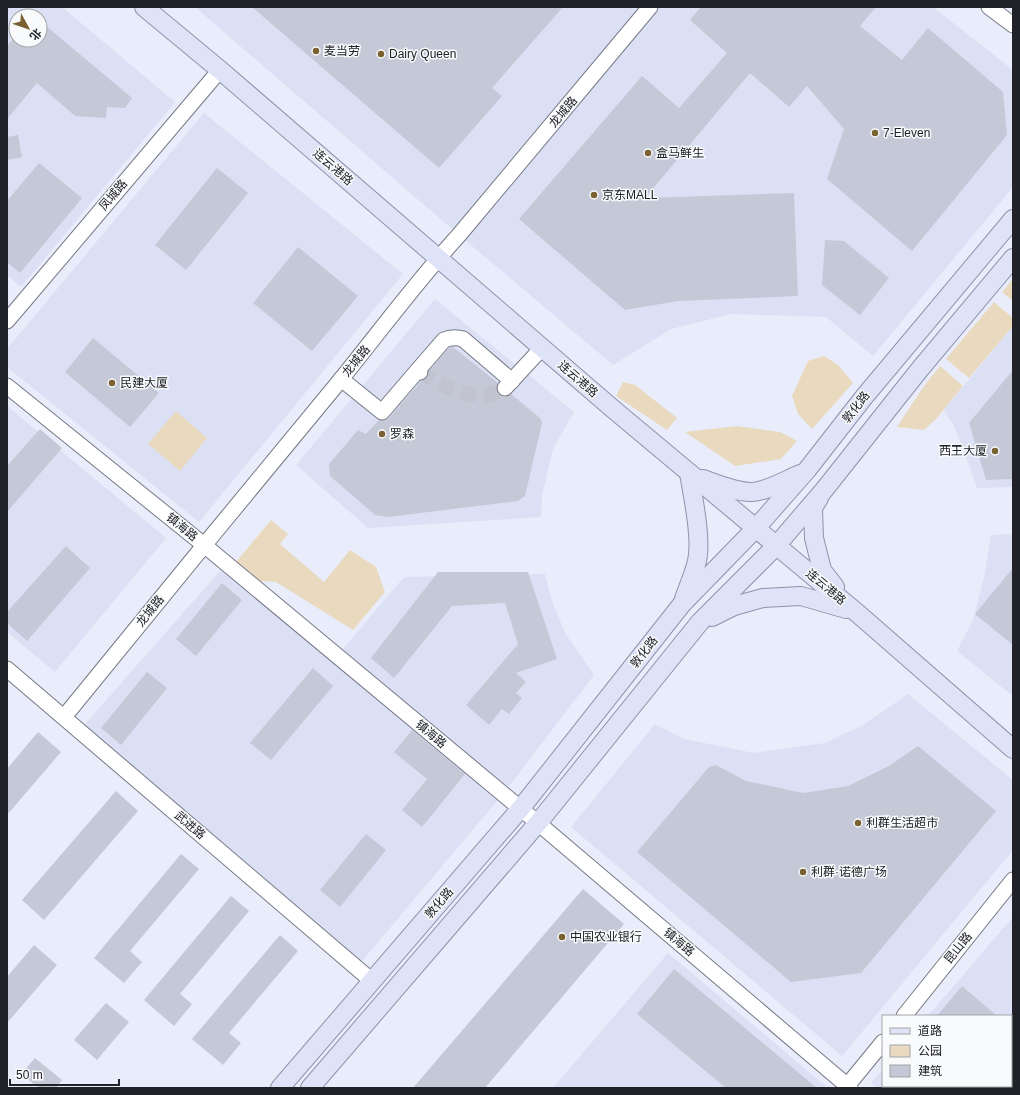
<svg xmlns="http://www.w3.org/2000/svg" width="1020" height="1095" viewBox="0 0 1020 1095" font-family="Helvetica,'Noto Sans SC',sans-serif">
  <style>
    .built { fill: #dbe0f5; fill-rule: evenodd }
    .green { fill: #e9dabf }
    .building { fill: #c5c8d6 }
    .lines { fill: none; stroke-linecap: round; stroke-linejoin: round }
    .minor-tunnel { stroke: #c1c4d0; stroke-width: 15; stroke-dasharray: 15 8; stroke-linecap: butt }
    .minor-casing { stroke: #767985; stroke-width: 17 }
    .major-casing { stroke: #8e93ab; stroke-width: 20 }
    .minor { stroke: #fff; stroke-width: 15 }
    .major { stroke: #dfe3f7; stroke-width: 18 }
    .poi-dot { fill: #796132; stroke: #f9fafc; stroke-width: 1.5 }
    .labels { text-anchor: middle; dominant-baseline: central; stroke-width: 3; stroke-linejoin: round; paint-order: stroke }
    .poi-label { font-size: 12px; fill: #212227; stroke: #f9fafc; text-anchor: start }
    .street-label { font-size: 12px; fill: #212227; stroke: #f9fafc }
  </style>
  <rect width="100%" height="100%" fill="#e9ecfa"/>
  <g class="built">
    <path d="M7,7H62L175,102L21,287L7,275ZM16,16H40V40H16Z"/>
    <path d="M195,7H933L1013,70V187L873,356L826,317L731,314L671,329L613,365L459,235Z"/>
    <path d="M204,113L403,274L199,522L7,367V349Z"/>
    <path d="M435,299L574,412L553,449L542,496L541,517L368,528L296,465Z"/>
    <path d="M1013,326V487L977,488L963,448L953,424L944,410Z"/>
    <path d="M7,406L166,538L55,672L7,632Z"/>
    <path d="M1013,534V696L957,651L973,620L984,577L991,535Z"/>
    <path d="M226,564L337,656L404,577L545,574L552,601L565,633L594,675L503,794L357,967L79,731Z"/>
    <path d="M908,694L1013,780V850L842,1056L571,827L655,724L684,739L754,753L825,743L863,725Z"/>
    <path d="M1013,917V1088H877L871,1083L883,1069V1086H1011V1016H928Z"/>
    <path d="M668,953L828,1088H553Z"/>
  </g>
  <g class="green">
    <path d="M1013,279V301L1002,292Z"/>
    <path d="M994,302L1013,318V326L969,378L946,359Z"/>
    <path d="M824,356L838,365L853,383L812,429L798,414L792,396L808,361Z"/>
    <path d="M940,366L963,386L936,419L924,430L897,427L924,386Z"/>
    <path d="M623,382L635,385L677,418L667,430L616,396Z"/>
    <path d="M176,411L207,438L180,471L148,444Z"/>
    <path d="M737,426L780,432L797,441L781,459L735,466L685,432Z"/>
    <path d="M271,520L288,534L280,544L324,582L350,550L376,567L385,592L353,630L276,582L258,581L236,562Z"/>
  </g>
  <g class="building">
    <path d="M252,7H563L492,88L502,96L439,168Z"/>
    <path d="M701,7H876L860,26L902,60L928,28L1003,92L1007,135L912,251L827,179L844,129L807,86L789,107L750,73L645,198L794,193L798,296L678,301L625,310L519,219L642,76L679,108L727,53L690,20Z"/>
    <path d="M40,21L132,98L125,108L107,107L106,118L75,116L37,83L7,119V46L12,40H40Z"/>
    <path d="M18,135L22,157L7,160V137Z"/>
    <path d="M39,163L82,198L20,273L7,262V201Z"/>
    <path d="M217,168L248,193L186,270L155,245Z"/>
    <path d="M825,240L844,241L889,278L860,315L822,285Z"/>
    <path d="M298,247L358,296L312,351L253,303Z"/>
    <path d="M93,338L159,393L130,427L65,372Z"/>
    <path d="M453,347L498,383L496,390L499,395L503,397H507L511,394L540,418L542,423L525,496L518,501L388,517L375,515L330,476L329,464L358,430L366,434L379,420L385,421L389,418L421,381L427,378L429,371L449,348Z"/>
    <path d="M1013,370V479L986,480L969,423Z"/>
    <path d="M40,429L62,448L7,512V466Z"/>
    <path d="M66,546L90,568L27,641L7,623V612Z"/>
    <path d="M1013,568V645L975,614Z"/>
    <path d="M438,572H528L557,659L516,673L526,682L516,693L522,698L509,714L502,709L489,725L466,705L518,644L505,603L452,606L394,678L371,658Z"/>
    <path d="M222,583L242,600L196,656L176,639Z"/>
    <path d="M313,668L333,686L271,760L250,743Z"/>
    <path d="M147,672L167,688L121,745L101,728Z"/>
    <path d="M412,730L465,774L422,827L402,810L427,779L394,752Z"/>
    <path d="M38,732L61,752L7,815V769Z"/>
    <path d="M918,746L996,811L861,973L791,982L637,852L709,767L716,765L746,781L803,793L848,786L889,766Z"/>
    <path d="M116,791L138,811L44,920L22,900Z"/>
    <path d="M366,834L386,850L340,907L320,890Z"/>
    <path d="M181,854L199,869L130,951L142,962L124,983L94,958Z"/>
    <path d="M583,889L624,924L485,1088H413Z"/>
    <path d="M231,896L249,911L180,994L192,1004L174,1026L144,1000Z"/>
    <path d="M280,935L298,951L229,1033L241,1043L223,1065L192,1039Z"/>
    <path d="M34,945L57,965L7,1023V977Z"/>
    <path d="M674,969L817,1088H726L637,1014Z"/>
    <path d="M962,986L997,1016H937Z"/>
    <path d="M106,1003L129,1022L97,1060L74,1040Z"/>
    <path d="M35,1058L62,1080L56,1088H39L21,1074Z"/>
  </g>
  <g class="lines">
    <path class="minor-tunnel" d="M420,372C439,384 460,396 484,395C490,395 498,391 504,388"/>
    <defs>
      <g id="minor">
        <path d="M989,7L1013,25"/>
        <path d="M7,321L220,70"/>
        <path d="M418,370L444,340C451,337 456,337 463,339L512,381"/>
        <path d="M341,379L382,412L418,370L420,372"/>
        <path d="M7,386L204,545L538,823L850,1088"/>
        <path d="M505,388L542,348"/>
        <path d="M7,669L372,981"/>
        <path d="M64,717C155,605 246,494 338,383C378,334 416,282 459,235L650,7"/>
        <path d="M904,1016L1013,880"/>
        <path d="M847,1086L883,1042"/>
      </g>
      <g id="major">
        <path d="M144,7L220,70L613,409L856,612L1013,749"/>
        <path d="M703,479C717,484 736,492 751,492C766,492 786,480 800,474"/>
        <path d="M819,498L813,508L814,538L822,570L835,587"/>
        <path d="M684,599C688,587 694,574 697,561C702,539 693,497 689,473"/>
        <path d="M712,617L734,606L763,598L801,596L846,609"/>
        <path d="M280,1088L521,808L682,604L756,528L807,470L864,397L1013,219"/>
        <path d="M310,1088L538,823L700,622L776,546L824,490L920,369L1013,258"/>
      </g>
    </defs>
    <use href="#minor" class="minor-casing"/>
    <use href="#major" class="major-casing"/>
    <use href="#minor" class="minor"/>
    <use href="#major" class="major"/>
  </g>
  <g class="poi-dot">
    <circle cx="316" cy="51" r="4"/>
    <circle cx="381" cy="54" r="4"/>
    <circle cx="875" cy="133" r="4"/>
    <circle cx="648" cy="153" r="4"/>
    <circle cx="594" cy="195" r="4"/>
    <circle cx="112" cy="383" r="4"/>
    <circle cx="382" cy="434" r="4"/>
    <circle cx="995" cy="451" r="4"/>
    <circle cx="858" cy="823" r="4"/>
    <circle cx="803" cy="872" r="4"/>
    <circle cx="562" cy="937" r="4"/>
  </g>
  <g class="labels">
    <g class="poi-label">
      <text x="324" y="51">麦当劳</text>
      <text x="389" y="54">Dairy Queen</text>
      <text x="883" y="133">7-Eleven</text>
      <text x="656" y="153">盒马鲜生</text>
      <text x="602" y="195">京东MALL</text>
      <text x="120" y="383">民建大厦</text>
      <text x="390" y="434">罗森</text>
      <text x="987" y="451" text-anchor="end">西王大厦</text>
      <text x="866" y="823">利群生活超市</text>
      <text x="811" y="872">利群·诺德广场</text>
      <text x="570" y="937">中国农业银行</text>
    </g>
    <g class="street-label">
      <text transform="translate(563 112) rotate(-50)">龙城路</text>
      <text transform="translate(333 167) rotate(41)">连云港路</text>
      <text transform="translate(113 195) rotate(-50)">凤城路</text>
      <text transform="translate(356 361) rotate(-51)">龙城路</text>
      <text transform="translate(578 379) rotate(41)">连云港路</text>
      <text transform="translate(856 407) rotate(-52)">敦化路</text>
      <text transform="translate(182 527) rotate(39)">镇海路</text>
      <text transform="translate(826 587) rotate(40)">连云港路</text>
      <text transform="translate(150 611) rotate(-51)">龙城路</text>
      <text transform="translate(644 652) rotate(-52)">敦化路</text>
      <text transform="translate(431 734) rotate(40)">镇海路</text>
      <text transform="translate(190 825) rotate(40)">武进路</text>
      <text transform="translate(439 903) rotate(-49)">敦化路</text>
      <text transform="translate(679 942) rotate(40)">镇海路</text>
      <text transform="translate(958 948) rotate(-51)">昆山路</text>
    </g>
  </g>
  <rect width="1020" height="1095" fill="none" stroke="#212227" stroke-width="16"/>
  <rect x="882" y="1015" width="130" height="72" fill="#f9fafc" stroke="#a3a4a7"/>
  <rect x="890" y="1028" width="20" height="6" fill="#dfe3f7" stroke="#a3a4a7"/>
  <text x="918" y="1035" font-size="12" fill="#212227">道路</text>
  <rect x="890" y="1045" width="20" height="12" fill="#e9dabf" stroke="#a3a4a7"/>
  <text x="918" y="1055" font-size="12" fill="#212227">公园</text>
  <rect x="890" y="1065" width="20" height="12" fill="#c5c8d6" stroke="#a3a4a7"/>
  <text x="918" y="1075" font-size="12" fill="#212227">建筑</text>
  <g transform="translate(28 28) rotate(130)"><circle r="19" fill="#f9fafc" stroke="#a3a4a7"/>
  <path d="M0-3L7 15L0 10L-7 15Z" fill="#796132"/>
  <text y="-6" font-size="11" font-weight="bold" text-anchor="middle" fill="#212227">北</text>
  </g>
  <path d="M10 1079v6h109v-6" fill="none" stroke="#212227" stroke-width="2"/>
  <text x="16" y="1079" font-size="12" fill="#212227" stroke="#f9fafc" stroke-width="3" paint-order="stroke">50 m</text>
</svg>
